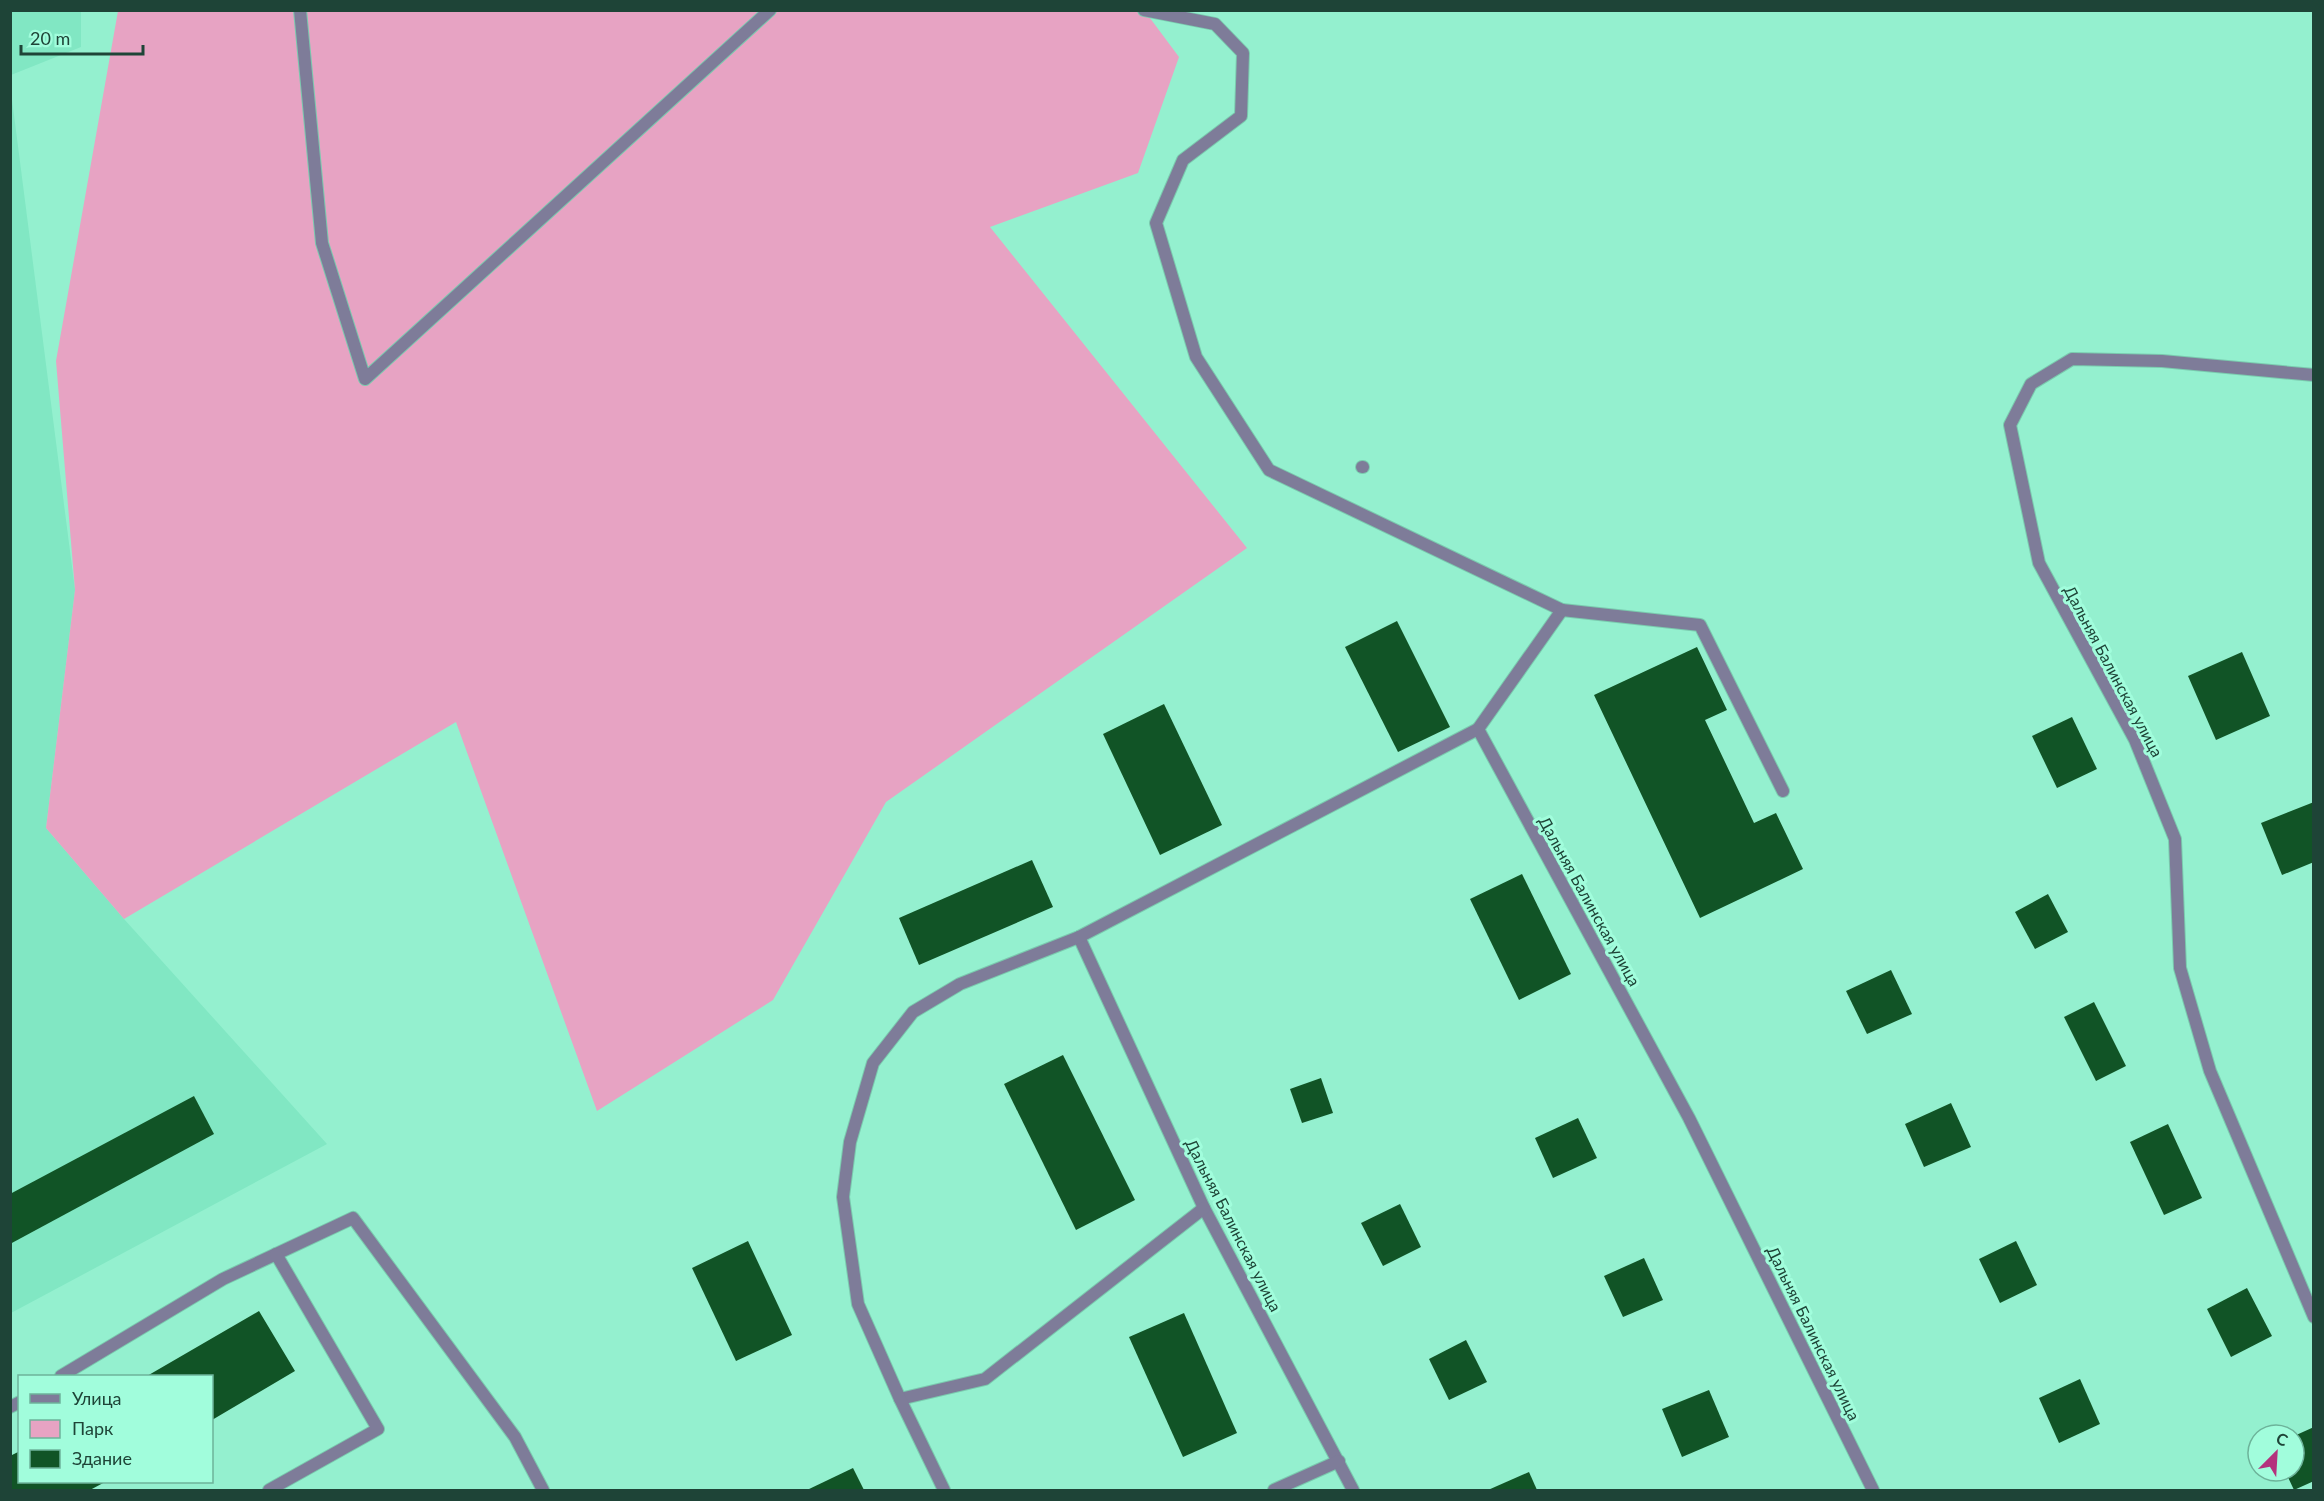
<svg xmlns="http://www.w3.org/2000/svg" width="2324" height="1501" viewBox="0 0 2324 1501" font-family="Lato,sans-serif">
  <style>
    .built { fill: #81e7c3 }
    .green { fill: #e7a3c3 }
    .building { fill: #115426 }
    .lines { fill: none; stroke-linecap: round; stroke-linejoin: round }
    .lane-casing { stroke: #7acaae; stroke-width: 14 }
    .street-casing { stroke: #7acaae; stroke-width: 14 }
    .lane { stroke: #7e7c99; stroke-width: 12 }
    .street { stroke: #7e7c99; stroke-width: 12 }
    .labels { text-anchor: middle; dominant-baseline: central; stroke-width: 6; stroke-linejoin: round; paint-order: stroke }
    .street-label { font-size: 16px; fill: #1e4437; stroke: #a1fddc }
  </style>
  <rect width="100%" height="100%" fill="#94f0cf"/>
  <g class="built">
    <path d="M11,10L81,11V47L11,75Z"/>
    <path d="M10,84L75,590L46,828L124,919L327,1144L11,1313Z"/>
  </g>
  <path class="green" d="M1144,10L1179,57L1138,173L990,227L1247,548L886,802L773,1000L597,1111L456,722L124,919L46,828L75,590L56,361L118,11Z"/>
  <g class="building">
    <path d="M1397,621L1450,727L1398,752L1345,647Z"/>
    <path d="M1697,647L1727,710L1705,720L1754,823L1776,813L1803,869L1700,918L1594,695Z"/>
    <path d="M2242,652L2270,716L2216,740L2188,676Z"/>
    <path d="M1164,704L1222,825L1160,855L1103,734Z"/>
    <path d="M2072,717L2097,769L2057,788L2032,736Z"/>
    <path d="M2314,802V862L2282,875L2261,823Z"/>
    <path d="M1032,860L1053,907L919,965L899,918Z"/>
    <path d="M1522,874L1571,974L1519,1000L1470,899Z"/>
    <path d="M2048,894L2068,932L2035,949L2015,912Z"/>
    <path d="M1891,970L1912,1014L1867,1034L1846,991Z"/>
    <path d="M2094,1002L2126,1066L2096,1081L2064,1017Z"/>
    <path d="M1063,1055L1135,1200L1076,1230L1004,1084Z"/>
    <path d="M1321,1078L1333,1113L1302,1123L1290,1089Z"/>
    <path d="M194,1096L214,1134L10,1244V1194Z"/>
    <path d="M1951,1103L1971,1147L1924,1167L1905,1124Z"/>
    <path d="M1578,1118L1597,1158L1553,1178L1535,1138Z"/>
    <path d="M2168,1124L2202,1198L2164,1215L2130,1142Z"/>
    <path d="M1400,1204L1421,1247L1383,1266L1361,1223Z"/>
    <path d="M748,1241L792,1335L736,1361L692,1268Z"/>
    <path d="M2016,1241L2037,1285L2000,1303L1979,1259Z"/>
    <path d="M1644,1258L1663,1300L1623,1317L1604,1276Z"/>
    <path d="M2247,1288L2272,1336L2231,1357L2207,1309Z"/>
    <path d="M259,1311L295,1371L212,1420V1376H147Z"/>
    <path d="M1184,1313L1237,1433L1183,1457L1129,1337Z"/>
    <path d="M1466,1340L1487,1382L1449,1400L1429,1359Z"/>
    <path d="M2080,1379L2100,1424L2059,1443L2039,1398Z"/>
    <path d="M1709,1390L1729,1437L1682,1457L1662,1409Z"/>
    <path d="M2314,1427V1481L2294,1490L2285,1471H2294V1436Z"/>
    <path d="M20,1451V1482H105L90,1490H10V1456Z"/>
    <path d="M853,1468L864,1490H807Z"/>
    <path d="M1529,1472L1537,1490H1488Z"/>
  </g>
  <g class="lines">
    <defs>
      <g id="lane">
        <path d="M300,10L322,243L365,379L770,10"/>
        <path d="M1144,10L1215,24L1243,53L1241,116L1183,160L1156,223L1196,357L1269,470L1562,610L1478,729"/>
        <path d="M1562,610L1700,625L1783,791"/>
      </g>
      <g id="street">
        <path d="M2314,375L2162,361L2072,359L2031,384L2010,425L2039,563L2135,740L2175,839L2180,968L2210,1071L2314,1317"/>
        <path d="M1362,467H1363"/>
        <path d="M1079,937L1204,1208L1353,1490"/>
        <path d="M61,1376L223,1279L353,1218L515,1437L543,1490"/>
        <path d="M900,1399L985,1379L1204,1208"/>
        <path d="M10,1407L20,1402"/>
        <path d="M269,1490L378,1429L276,1254"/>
        <path d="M944,1490L900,1399L858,1304L843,1197L850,1142L873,1063L913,1012L960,984L1079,937L1478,729L1689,1118L1873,1490"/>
        <path d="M1274,1490L1339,1461"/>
      </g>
    </defs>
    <use href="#lane" class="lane-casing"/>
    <use href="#street" class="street-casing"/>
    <use href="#lane" class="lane"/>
    <use href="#street" class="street"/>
  </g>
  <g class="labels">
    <g class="street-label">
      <text transform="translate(2114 671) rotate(62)">Дальняя Балинская улица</text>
      <text transform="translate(1590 901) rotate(61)">Дальняя Балинская улица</text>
      <text transform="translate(1234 1225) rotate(63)">Дальняя Балинская улица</text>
      <text transform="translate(1814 1333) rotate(64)">Дальняя Балинская улица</text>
    </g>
  </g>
  <rect width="2324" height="1501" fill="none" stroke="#1e4437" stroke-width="24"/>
  <rect x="18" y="1375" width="195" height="108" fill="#a1fddc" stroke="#6db39a" stroke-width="1.5"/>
  <rect x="30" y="1394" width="30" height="9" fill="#7e7c99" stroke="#6db39a" stroke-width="1.5"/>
  <text x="72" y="1405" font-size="18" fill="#1e4437">Улица</text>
  <rect x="30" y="1420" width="30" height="18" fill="#e7a3c3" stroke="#6db39a" stroke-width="1.5"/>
  <text x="72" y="1435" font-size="18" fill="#1e4437">Парк</text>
  <rect x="30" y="1450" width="30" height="18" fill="#115426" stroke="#6db39a" stroke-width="1.5"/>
  <text x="72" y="1465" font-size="18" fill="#1e4437">Здание</text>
  <g transform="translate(2276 1453) rotate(24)"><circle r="28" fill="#a1fddc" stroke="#6db39a" stroke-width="1.5"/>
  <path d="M0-4.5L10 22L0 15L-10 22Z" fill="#b4337d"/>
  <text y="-9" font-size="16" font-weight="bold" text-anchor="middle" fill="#1e4437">С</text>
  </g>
  <path d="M21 45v9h122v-9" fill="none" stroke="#1e4437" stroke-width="3"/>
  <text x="30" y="45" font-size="18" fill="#1e4437" stroke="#a1fddc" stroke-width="4.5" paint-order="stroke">20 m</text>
</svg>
